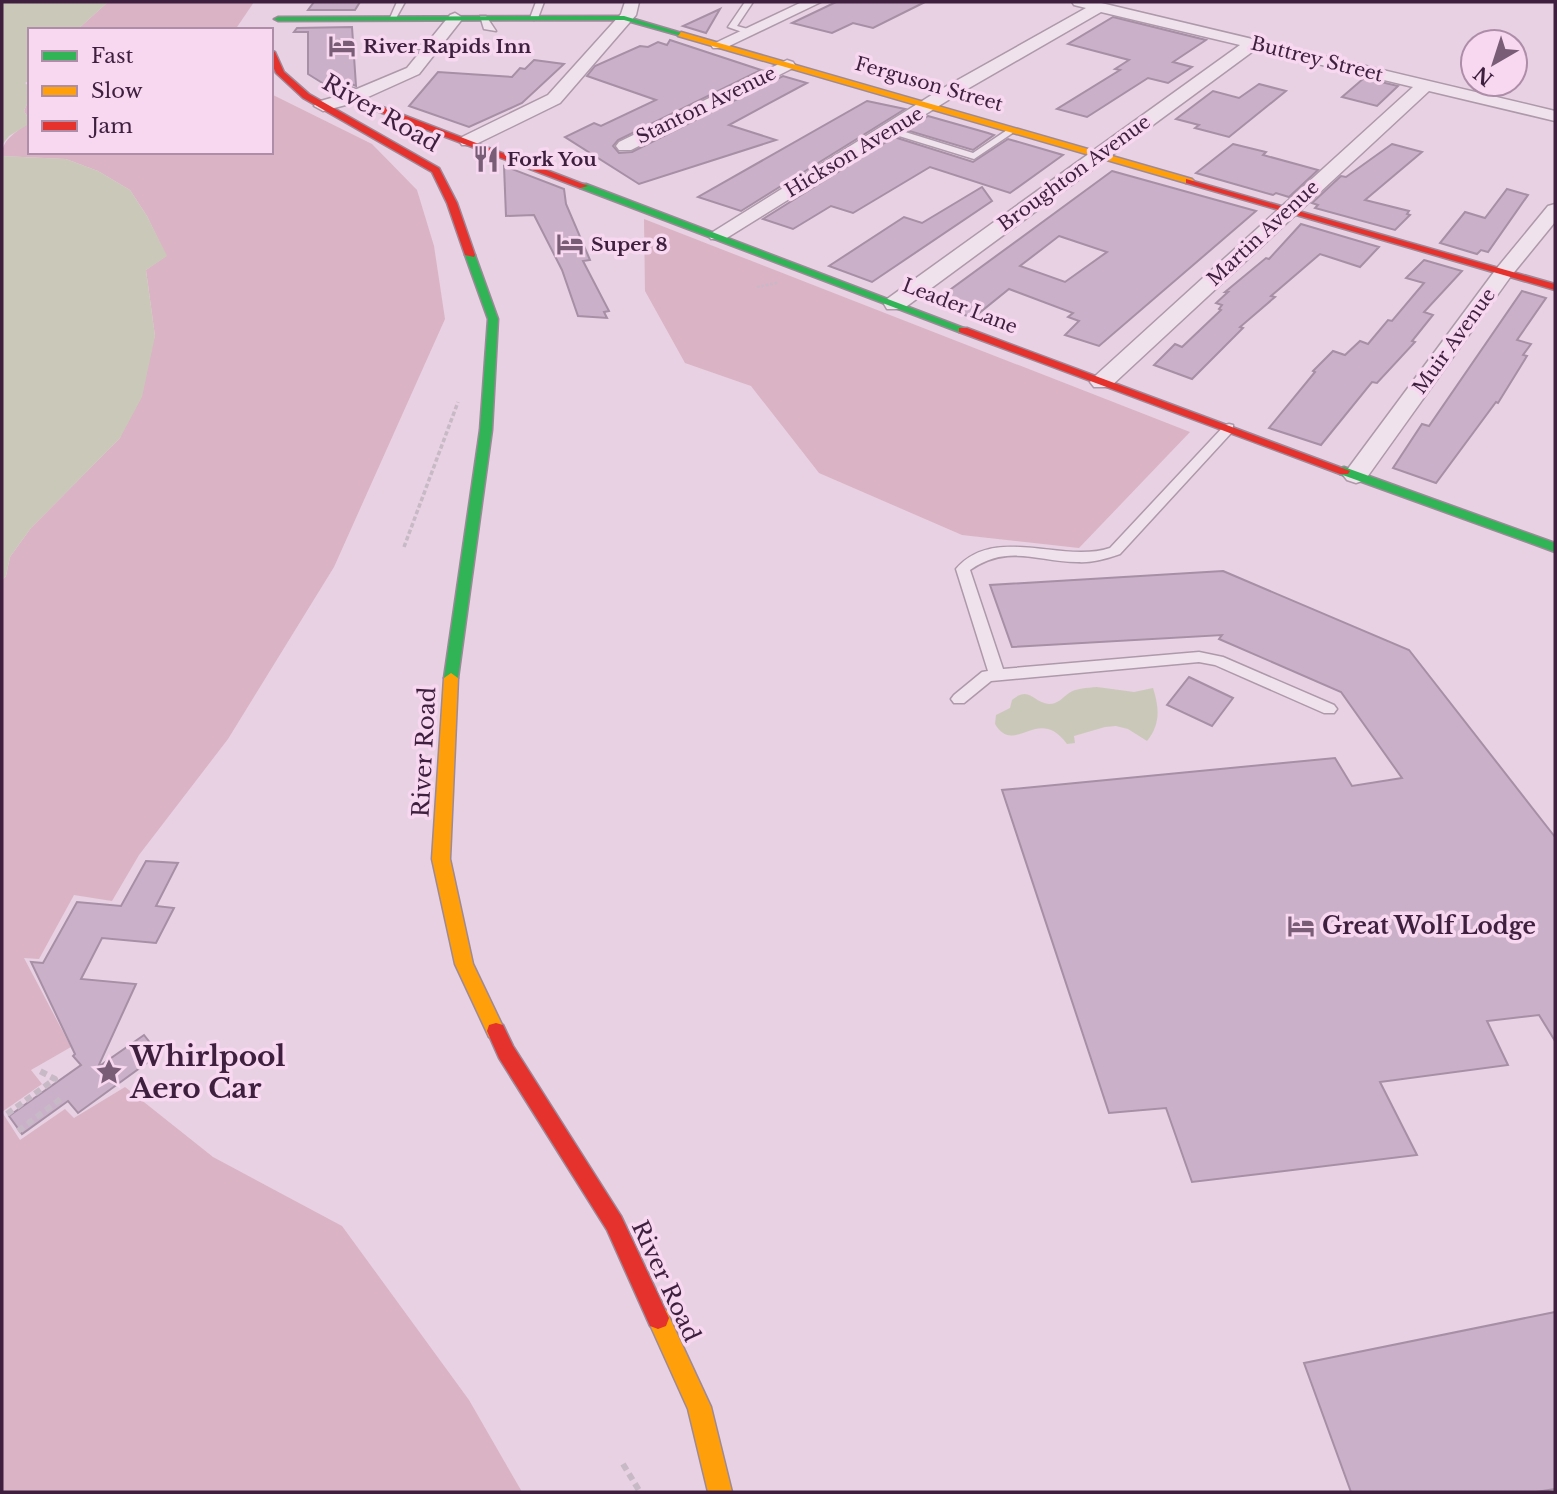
<svg xmlns="http://www.w3.org/2000/svg" width="1557" height="1494" viewBox="0 0 1557 1494" font-family="'Libre Baskerville',serif">
  <style>
    .green { fill: #dab3c5 }
    .water { fill: #cac9b9 }
    .building { fill: #cab1c9; stroke: #a78fa6; stroke-width: 2; fill-rule: evenodd }
    .lines { fill: none; stroke-linecap: round; stroke-linejoin: round }
    .lane-casing { stroke: #ad99aa; stroke-width: 3 }
    .street-casing { stroke: #ad99aa; stroke-width: 3 }
    .fast-casing { stroke: #9d899a; stroke-width: 3 }
    .slow-casing { stroke: #9d899a; stroke-width: 3 }
    .jam-casing { stroke: #9d899a; stroke-width: 3 }
    .path-far2 { stroke: #c8b9c6; stroke-width: 2.5; stroke-dasharray: 2.5 2; stroke-linecap: butt }
    .path-far1 { stroke: #c8b9c6; stroke-width: 3.5; stroke-dasharray: 4.5 2.5; stroke-linecap: butt }
    .path { stroke: #c8b9c6; stroke-width: 6; stroke-dasharray: 7 4.5; stroke-linecap: butt }
    .lane { fill: #f0e2ec; fill-rule: evenodd }
    .street { fill: #f0e2ec; fill-rule: evenodd }
    .fast { fill: #30b455; fill-rule: evenodd }
    .slow { fill: #ff9f0a; fill-rule: evenodd }
    .jam { fill: #e5322d; fill-rule: evenodd }
    .labels { text-anchor: middle; dominant-baseline: central; stroke-width: 7; stroke-linejoin: round; paint-order: stroke }
    .far-poi-label { font-size: 19px; font-weight: bold; fill: #3e1f3e; stroke: #f8d7f0; text-anchor: start }
    .far-street-label { font-size: 19px; fill: #3e1f3e; stroke: #f8d7f0 }
    .street-label { font-size: 23px; fill: #3e1f3e; stroke: #f8d7f0 }
    .poi-label { font-size: 23px; font-weight: bold; fill: #3e1f3e; stroke: #f8d7f0; text-anchor: start }
    .near-poi-label { font-size: 28px; font-weight: bold; fill: #3e1f3e; stroke: #f8d7f0; text-anchor: start }
  </style>
  <rect width="100%" height="100%" fill="#e7d1e2"/>
  <g class="green">
    <path d="M108,2H254L235,30H77Z"/>
    <path d="M271,94L372,144L417,190L434,246L445,319L334,567L228,739L139,855L112,901L74,895L39,959L24,958L71,1047L31,1070L42,1084L2,1112L20,1140L65,1109L74,1118L125,1087L213,1157L342,1226L469,1400L522,1492H2V580L6,576L10,557L31,528L120,438L155,336L146,270L166,256L147,216L130,190L98,171L66,159L2,156C2,136 19,134 29,119L24,111L30,97V152H271Z"/>
    <path d="M644,219L1190,432L1079,548L962,535L819,473L751,386L685,363L645,291Z"/>
  </g>
  <g class="water">
    <path d="M2,2H108L77,30H30V80L25,83L30,87V97L24,111L29,119V124L9,136L2,145Z"/>
    <path d="M2,156L66,159L98,171L130,190L147,216L167,256L146,270L155,336L142,397L120,438L31,528L10,557L6,576L2,580Z"/>
    <path d="M1097,687L1134,692L1153,688C1159,707 1161,724 1147,741L1128,729L1116,726L1105,727L1074,736L1075,743L1067,744C1038,704 1015,757 995,724L996,715L1010,708L1012,700C1030,685 1033,703 1049,704C1058,704 1062,698 1069,693C1077,688 1087,688 1097,687Z"/>
  </g>
  <g class="building">
    <path d="M314,2H360L355,10H308Z"/>
    <path d="M836,2H925L873,28L853,23L832,33L792,23Z"/>
    <path d="M720,9L706,33L683,26Z"/>
    <path d="M1113,17L1206,40L1173,62L1192,67L1168,83L1148,78L1087,117L1057,109L1120,70L1115,69L1129,60L1068,44Z"/>
    <path d="M352,27L356,86L339,79L324,84L308,74V32H294L297,28Z"/>
    <path d="M670,40L761,70L618,140L613,146L619,153L632,152L783,76L807,83L729,125L776,140L639,184L565,137L594,123L601,126L656,100L587,76L595,66L640,46L648,47L658,42L667,45Z"/>
    <path d="M534,60L564,64L522,103L469,127L409,106L438,72L512,77L520,68L525,69Z"/>
    <path d="M1364,78L1398,86L1377,106L1342,97Z"/>
    <path d="M1259,84L1286,91L1229,137L1195,128L1199,125L1176,119L1213,91L1239,98Z"/>
    <path d="M867,101L905,109L741,211L698,197Z"/>
    <path d="M928,116L988,133L994,135L973,150L906,130Z"/>
    <path d="M894,137L973,162L1008,139L1063,155L1010,193L930,167L853,213L831,206L793,229L763,219Z"/>
    <path d="M1233,144L1266,152L1263,155L1318,170L1289,197L1276,193L1273,195L1196,173Z"/>
    <path d="M1392,144L1422,152L1365,200L1409,211L1407,214L1410,215L1395,230L1315,208L1318,205L1312,203L1341,176L1346,177Z"/>
    <path d="M504,166L564,189L566,204L590,260L583,261L609,311L604,312L607,318L578,316L562,270L534,215L506,216Z"/>
    <path d="M1112,171L1256,211L1099,346L1065,335L1079,321L1068,317L1073,313L1009,289L973,318L932,303ZM1059,236L1107,252L1065,282L1020,266Z"/>
    <path d="M982,187L992,201L872,282L829,266L904,217L922,223Z"/>
    <path d="M1507,189L1528,195L1488,252L1481,250L1477,254L1440,243L1465,212L1485,218Z"/>
    <path d="M1301,224L1379,247L1360,267L1320,254L1271,296L1275,297L1240,327L1243,328L1192,379L1154,365L1175,344L1182,347L1221,310L1219,309L1222,305L1216,303L1228,292H1225L1266,258L1269,259Z"/>
    <path d="M1424,260L1462,271L1424,312L1433,315L1412,341L1415,342L1377,383L1372,382L1321,445L1269,428L1315,372L1313,371L1333,351L1345,355L1360,341L1368,344L1388,320L1392,321L1424,283L1406,278Z"/>
    <path d="M1522,291L1546,298L1517,340L1531,344L1523,355L1527,356L1498,403L1496,402L1436,483L1393,468L1422,424L1429,426Z"/>
    <path d="M1223,571L1409,650L1555,837V1041L1539,1015L1487,1021L1508,1065L1380,1082L1417,1155L1192,1182L1166,1108L1109,1113L1002,790L1335,758L1352,786L1402,778L1341,692L1219,639L1222,635L1012,647L990,585Z"/>
    <path d="M1189,677L1233,698L1212,726L1167,705Z"/>
    <path d="M146,861L178,863L156,906L174,908L156,943L102,938L81,979L136,984L98,1067L144,1035L159,1054L78,1113L68,1101L22,1134L9,1116L81,1065L73,1056L75,1054L31,962L43,963L77,902L121,906Z"/>
    <path d="M1555,1312V1489L1536,1492H1351L1304,1363Z"/>
  </g>
  <g class="lines">
    <defs>
      <g id="lane">
        <path d="M397,2H405L395,20H389Z"/>
        <path d="M536,2H544L538,18L534,20L530,18Z"/>
        <path d="M745,2H753L737,26L751,30L748,34L728,27Z"/>
        <path d="M480,16H486L496,31L484,29Z"/>
        <path d="M404,45H434L438,47L434,49H407Z"/>
        <path d="M343,85L365,92L366,94L362,97L340,90V86Z"/>
        <path d="M889,127L973,153L1010,128L1017,130L974,159L886,132L885,130Z"/>
        <path d="M1229,424L1233,425V431L1120,554C1105,559 1092,563 1077,562C1035,561 1008,544 970,570L1003,669L1199,652L1223,657L1334,705L1337,709L1334,713H1324L1215,665L1199,662L991,681L964,703H954L951,699L954,695L982,672L988,671L956,569C994,524 1062,564 1110,548L1225,425Z"/>
      </g>
      <g id="street">
        <path d="M625,2H639L636,15L560,103L474,145H462L459,141L462,137L548,95L621,14Z"/>
        <path d="M802,2H821L725,48H713L711,45Z"/>
        <path d="M1072,2H1097L1555,111V121L1429,91L1110,387H1094L1090,382L1094,377L1413,87L1256,49L903,309H887L884,304L887,299L1240,45L1101,12L950,99L725,239H711L708,235L938,91L1086,8L1074,5Z"/>
        <path d="M455,13L463,18L419,74L357,102L323,111L314,106L317,102L345,94L407,68L450,15Z"/>
        <path d="M787,60L793,62L795,65L793,68L631,150H619L616,146L619,142Z"/>
        <path d="M1555,204V222L1511,276L1365,480L1356,483L1347,480L1343,475L1347,470L1497,268L1548,206Z"/>
      </g>
      <g id="fast">
        <path d="M624,16L685,34L681,36L624,20L278,21L274,19L278,17Z"/>
        <path d="M580,184H586L969,330L959,332L580,188Z"/>
        <path d="M470,252L475,255L498,319L492,430L458,678L451,683L444,678L480,430L488,319L465,255Z"/>
        <path d="M1344,467L1555,543V552L1340,474V468Z"/>
      </g>
      <g id="slow">
        <path d="M681,32L1192,179L1194,181L1186,183L678,36Z"/>
        <path d="M451,673L458,678L450,859L473,964L505,1031L503,1037L496,1039L489,1037L455,964L432,859L444,678Z"/>
        <path d="M658,1307L666,1310L711,1407L732,1492H708L688,1409L647,1318L650,1310Z"/>
      </g>
      <g id="jam">
        <path d="M271,50L275,52L284,72L309,94L439,168L457,203L475,255L474,257L465,255L447,203L432,172L303,98L276,73L271,62Z"/>
        <path d="M348,96H354L588,186L580,188L348,100Z"/>
        <path d="M1186,179L1555,284V290L1186,183Z"/>
        <path d="M959,328H967L1350,471L1348,474H1340L959,332Z"/>
        <path d="M496,1023L503,1025L513,1046L621,1216L669,1318L666,1326L658,1329L650,1326L607,1230L499,1058L487,1031L489,1025Z"/>
      </g>
    </defs>
    <use href="#lane" class="lane-casing"/>
    <use href="#street" class="street-casing"/>
    <use href="#fast" class="fast-casing"/>
    <use href="#slow" class="slow-casing"/>
    <use href="#jam" class="jam-casing"/>
    <path class="path-far2" d="M757,287L777,283"/>
    <path class="path-far1" d="M404,547L458,402"/>
    <g class="path">
      <path d="M7,1114L55,1079L38,1070"/>
      <path d="M18,1131L62,1098"/>
      <path d="M623,1464L640,1492"/>
    </g>
    <use href="#lane" class="lane"/>
    <use href="#street" class="street"/>
    <use href="#fast" class="fast"/>
    <use href="#slow" class="slow"/>
    <use href="#jam" class="jam"/>
  </g>
  <defs>
    <symbol id="hotel-bare" viewBox="-9 -9 18 18"><path d="M-6-4.5h1.5V1H6V5H4.5V3h-9V5H-6ZM-4 0a1.8 1.8 0 1 1 3.6 0ZM.5 0V-2.5h3Q6-2.5 6 0Z" fill="#795d77" stroke="#f8d7f0" stroke-width="2.5" paint-order="stroke"/></symbol>
    <symbol id="restaurant-bare" viewBox="-9 -9 18 18"><path d="M-5-6h1v4h1v-4h1v4h1v-4h1v5L-1.5 .5V6h-2V.5L-5-1ZM5-6V6H3V1.5H1.5Q1.5-4 5-6Z" fill="#795d77" stroke="#f8d7f0" stroke-width="2.5" paint-order="stroke"/></symbol>
    <symbol id="sight-bare" viewBox="-9 -9 18 18"><path d="M0-6L1.8-2.2L6-1.7L2.9 1.2L3.7 5.4L0 3.3L-3.7 5.4L-2.9 1.2L-6-1.7L-1.8-2.2Z" fill="#795d77" stroke="#f8d7f0" stroke-width="2.5" paint-order="stroke"/></symbol>
  </defs>
  <g fill-rule="evenodd">
    <use href="#hotel-bare" x="323" y="27" width="38" height="38"/>
    <use href="#restaurant-bare" x="467" y="140" width="38" height="38"/>
    <use href="#hotel-bare" x="551" y="225" width="38" height="38"/>
    <use href="#hotel-bare" x="1282" y="907" width="38" height="38"/>
    <use href="#sight-bare" x="90" y="1053" width="38" height="38"/>
  </g>
  <g class="labels">
    <g class="far-poi-label">
      <text x="363" y="46">River Rapids Inn</text>
      <text x="507" y="159">Fork You</text>
      <text x="591" y="244">Super 8</text>
    </g>
    <g class="far-street-label">
      <text transform="translate(1317 59) rotate(14)">Buttrey Street</text>
      <text transform="translate(929 84) rotate(16)">Ferguson Street</text>
      <text transform="translate(706 105) rotate(-26)">Stanton Avenue</text>
      <text transform="translate(854 152) rotate(-31)">Hickson Avenue</text>
      <text transform="translate(1074 173) rotate(-36)">Broughton Avenue</text>
      <text transform="translate(1263 233) rotate(-43)">Martin Avenue</text>
      <text transform="translate(960 306) rotate(21)">Leader Lane</text>
      <text transform="translate(1454 341) rotate(-54)">Muir Avenue</text>
    </g>
    <g class="street-label">
      <text transform="translate(381 113) rotate(30)">River Road</text>
      <text transform="translate(424 752) rotate(-87)">River Road</text>
      <text transform="translate(666 1281) rotate(65)">River Road</text>
    </g>
    <g class="poi-label">
      <text x="1322" y="926">Great Wolf Lodge</text>
    </g>
    <g class="near-poi-label">
      <text x="130" y="1056">Whirlpool<tspan x="130" dy="32">Aero Car</tspan></text>
    </g>
  </g>
  <rect width="1557" height="1494" fill="none" stroke="#3e1f3e" stroke-width="7"/>
  <rect x="28" y="28" width="245" height="126" fill="#f8d7f0" stroke="#ae8da9" stroke-width="2"/>
  <rect x="42" y="51" width="35" height="10" fill="#30b455" stroke="#ae8da9" stroke-width="2"/>
  <text x="91" y="63" font-size="21" fill="#3e1f3e">Fast</text>
  <rect x="42" y="86" width="35" height="10" fill="#ff9f0a" stroke="#ae8da9" stroke-width="2"/>
  <text x="91" y="98" font-size="21" fill="#3e1f3e">Slow</text>
  <rect x="42" y="121" width="35" height="10" fill="#e5322d" stroke="#ae8da9" stroke-width="2"/>
  <text x="91" y="133" font-size="21" fill="#3e1f3e">Jam</text>
  <g transform="translate(1494 63) rotate(219)"><circle r="33" fill="#f8d7f0" stroke="#ae8da9" stroke-width="2"/>
  <path d="M0-5L12 26L0 18L-12 26Z" fill="#795d77"/>
  <text y="-10" font-size="19" font-weight="bold" text-anchor="middle" fill="#3e1f3e">N</text>
  </g>
</svg>
